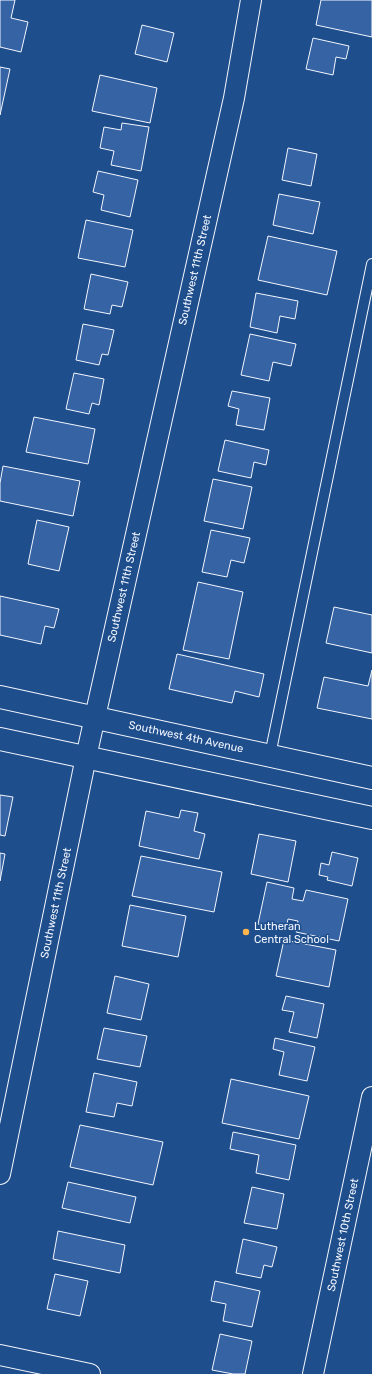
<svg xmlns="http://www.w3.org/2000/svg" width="372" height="1374" viewBox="0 0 372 1374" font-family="Rubik,sans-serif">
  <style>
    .building { fill: #3563a3; stroke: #f2f6ff }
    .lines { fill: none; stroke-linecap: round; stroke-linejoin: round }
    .lane-casing { stroke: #f2f6ff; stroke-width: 12 }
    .street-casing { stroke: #f2f6ff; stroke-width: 22 }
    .secondary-casing { stroke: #f2f6ff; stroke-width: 24 }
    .lane { stroke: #1f4e8c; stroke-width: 10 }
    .street { stroke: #1f4e8c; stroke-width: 20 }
    .secondary { stroke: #1f4e8c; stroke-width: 22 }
    .poi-dot { fill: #ffb74d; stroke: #1f4e8c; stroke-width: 1.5 }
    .labels { text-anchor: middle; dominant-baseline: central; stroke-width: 3; stroke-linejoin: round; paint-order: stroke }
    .street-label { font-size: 11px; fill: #f2f6ff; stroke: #1f4e8c }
    .poi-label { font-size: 11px; fill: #f2f6ff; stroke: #1f4e8c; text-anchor: start }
  </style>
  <rect width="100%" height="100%" fill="#1f4e8c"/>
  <g class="building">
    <path d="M0,0H15L11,18L28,22L21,52L0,47Z"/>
    <path d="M321,0H372V37L316,25Z"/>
    <path d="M142,25L174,33L167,62L135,54Z"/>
    <path d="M313,38L349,46L346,59L336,57L333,75L306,69Z"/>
    <path d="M0,67L10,69L0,115Z"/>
    <path d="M100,75L157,88L150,123L92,111Z"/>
    <path d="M122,123L149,127L141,171L111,165L114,151L100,148L104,127L121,130Z"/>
    <path d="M288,148L317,154L311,186L282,180Z"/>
    <path d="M98,171L138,180L130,217L101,210L104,195L93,192Z"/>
    <path d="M279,194L320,202L313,234L273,225Z"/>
    <path d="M86,220L133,230L125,267L78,258Z"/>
    <path d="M268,236L337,251L327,295L258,280Z"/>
    <path d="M91,274L128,282L122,307L112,305L110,314L84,309Z"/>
    <path d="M256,293L298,301L295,319L280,316L277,333L250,327Z"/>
    <path d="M83,324L114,330L108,355L102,354L99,365L76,360Z"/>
    <path d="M250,334L296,344L291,366L273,362L269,381L241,375Z"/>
    <path d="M74,373L104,379L99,405L92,403L89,414L66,409Z"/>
    <path d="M232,391L270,398L264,430L236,425L239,409L228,406Z"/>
    <path d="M34,417L95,429L88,464L26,452Z"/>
    <path d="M225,440L269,450L266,465L254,462L251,478L218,471Z"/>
    <path d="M3,466L80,481L73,516L0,501V483Z"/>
    <path d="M213,479L252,487L243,529L204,521Z"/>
    <path d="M37,520L69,527L59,571L28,564Z"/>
    <path d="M211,530L250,538L244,563L231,560L227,577L202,572Z"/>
    <path d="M198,582L243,592L229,659L183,650Z"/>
    <path d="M0,596L59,609L54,628L45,626L41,644L0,635Z"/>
    <path d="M334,607L372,615V653L326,643Z"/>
    <path d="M177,654L264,674L259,697L235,691L232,703L169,689Z"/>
    <path d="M372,670V719L317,708L324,677L368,686Z"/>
    <path d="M0,795L13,797L5,836L0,835Z"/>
    <path d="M181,810L198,813L194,831L205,834L199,859L139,846L146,811L179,818Z"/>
    <path d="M259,834L296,841L288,882L251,874Z"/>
    <path d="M332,852L358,858L352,886L327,880L328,877L319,875L321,863L329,865Z"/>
    <path d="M0,853L5,854L0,881Z"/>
    <path d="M141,856L222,872L214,912L132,896Z"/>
    <path d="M267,882L294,888L292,899L303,901L306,890L348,899L339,941L296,932L298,921L288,919L286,929L258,924Z"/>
    <path d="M130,905L186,916L178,957L122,946Z"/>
    <path d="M284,940L336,950L329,987L276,976Z"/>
    <path d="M115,976L149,984L141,1020L107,1013Z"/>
    <path d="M286,996L324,1004L317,1038L289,1032L294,1012L282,1010Z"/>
    <path d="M104,1028L147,1036L140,1067L97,1059Z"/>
    <path d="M275,1038L315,1047L307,1081L279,1075L284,1052L273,1049Z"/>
    <path d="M94,1073L137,1082L132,1106L117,1103L114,1117L86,1112Z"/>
    <path d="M231,1079L309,1096L299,1139L222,1123Z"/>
    <path d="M80,1125L163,1142L153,1185L70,1167Z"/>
    <path d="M233,1132L296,1145L289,1180L256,1173L259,1155L230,1149Z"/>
    <path d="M68,1182L136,1197L130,1223L62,1208Z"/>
    <path d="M252,1187L284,1194L277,1229L244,1223Z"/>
    <path d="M58,1231L125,1245L120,1273L53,1259Z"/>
    <path d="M243,1239L277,1247L272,1267L264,1265L261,1278L236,1273Z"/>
    <path d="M55,1274L88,1281L80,1316L47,1309Z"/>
    <path d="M215,1281L260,1291L252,1327L223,1321L226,1304L211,1301Z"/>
    <path d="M220,1334L252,1341L245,1374H233L212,1370Z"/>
  </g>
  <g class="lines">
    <defs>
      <path id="lane" d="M270,755L372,264"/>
      <g id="street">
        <path d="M0,1174L86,757L234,98L251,0"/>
        <path d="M0,1355L90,1374"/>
        <path d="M313,1374L372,1097"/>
      </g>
      <g id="secondary">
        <path d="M0,697L372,778"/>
        <path d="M0,739L372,818"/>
      </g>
    </defs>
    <use href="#lane" class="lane-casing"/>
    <use href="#street" class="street-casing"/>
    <use href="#secondary" class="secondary-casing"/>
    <use href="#lane" class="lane"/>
    <use href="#street" class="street"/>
    <use href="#secondary" class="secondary"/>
  </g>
  <circle class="poi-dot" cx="246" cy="932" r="4"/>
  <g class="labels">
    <g class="street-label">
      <text transform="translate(195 270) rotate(-77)">Southwest 11th Street</text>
      <text transform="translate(124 587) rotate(-77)">Southwest 11th Street</text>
      <text transform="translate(186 737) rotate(12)">Southwest 4th Avenue</text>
      <text transform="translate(56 903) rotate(-78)">Southwest 11th Street</text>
      <text transform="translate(343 1235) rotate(-78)">Southwest 10th Street</text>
    </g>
    <g class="poi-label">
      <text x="254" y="926">Lutheran<tspan x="254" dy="13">Central School</tspan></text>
    </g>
  </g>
</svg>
